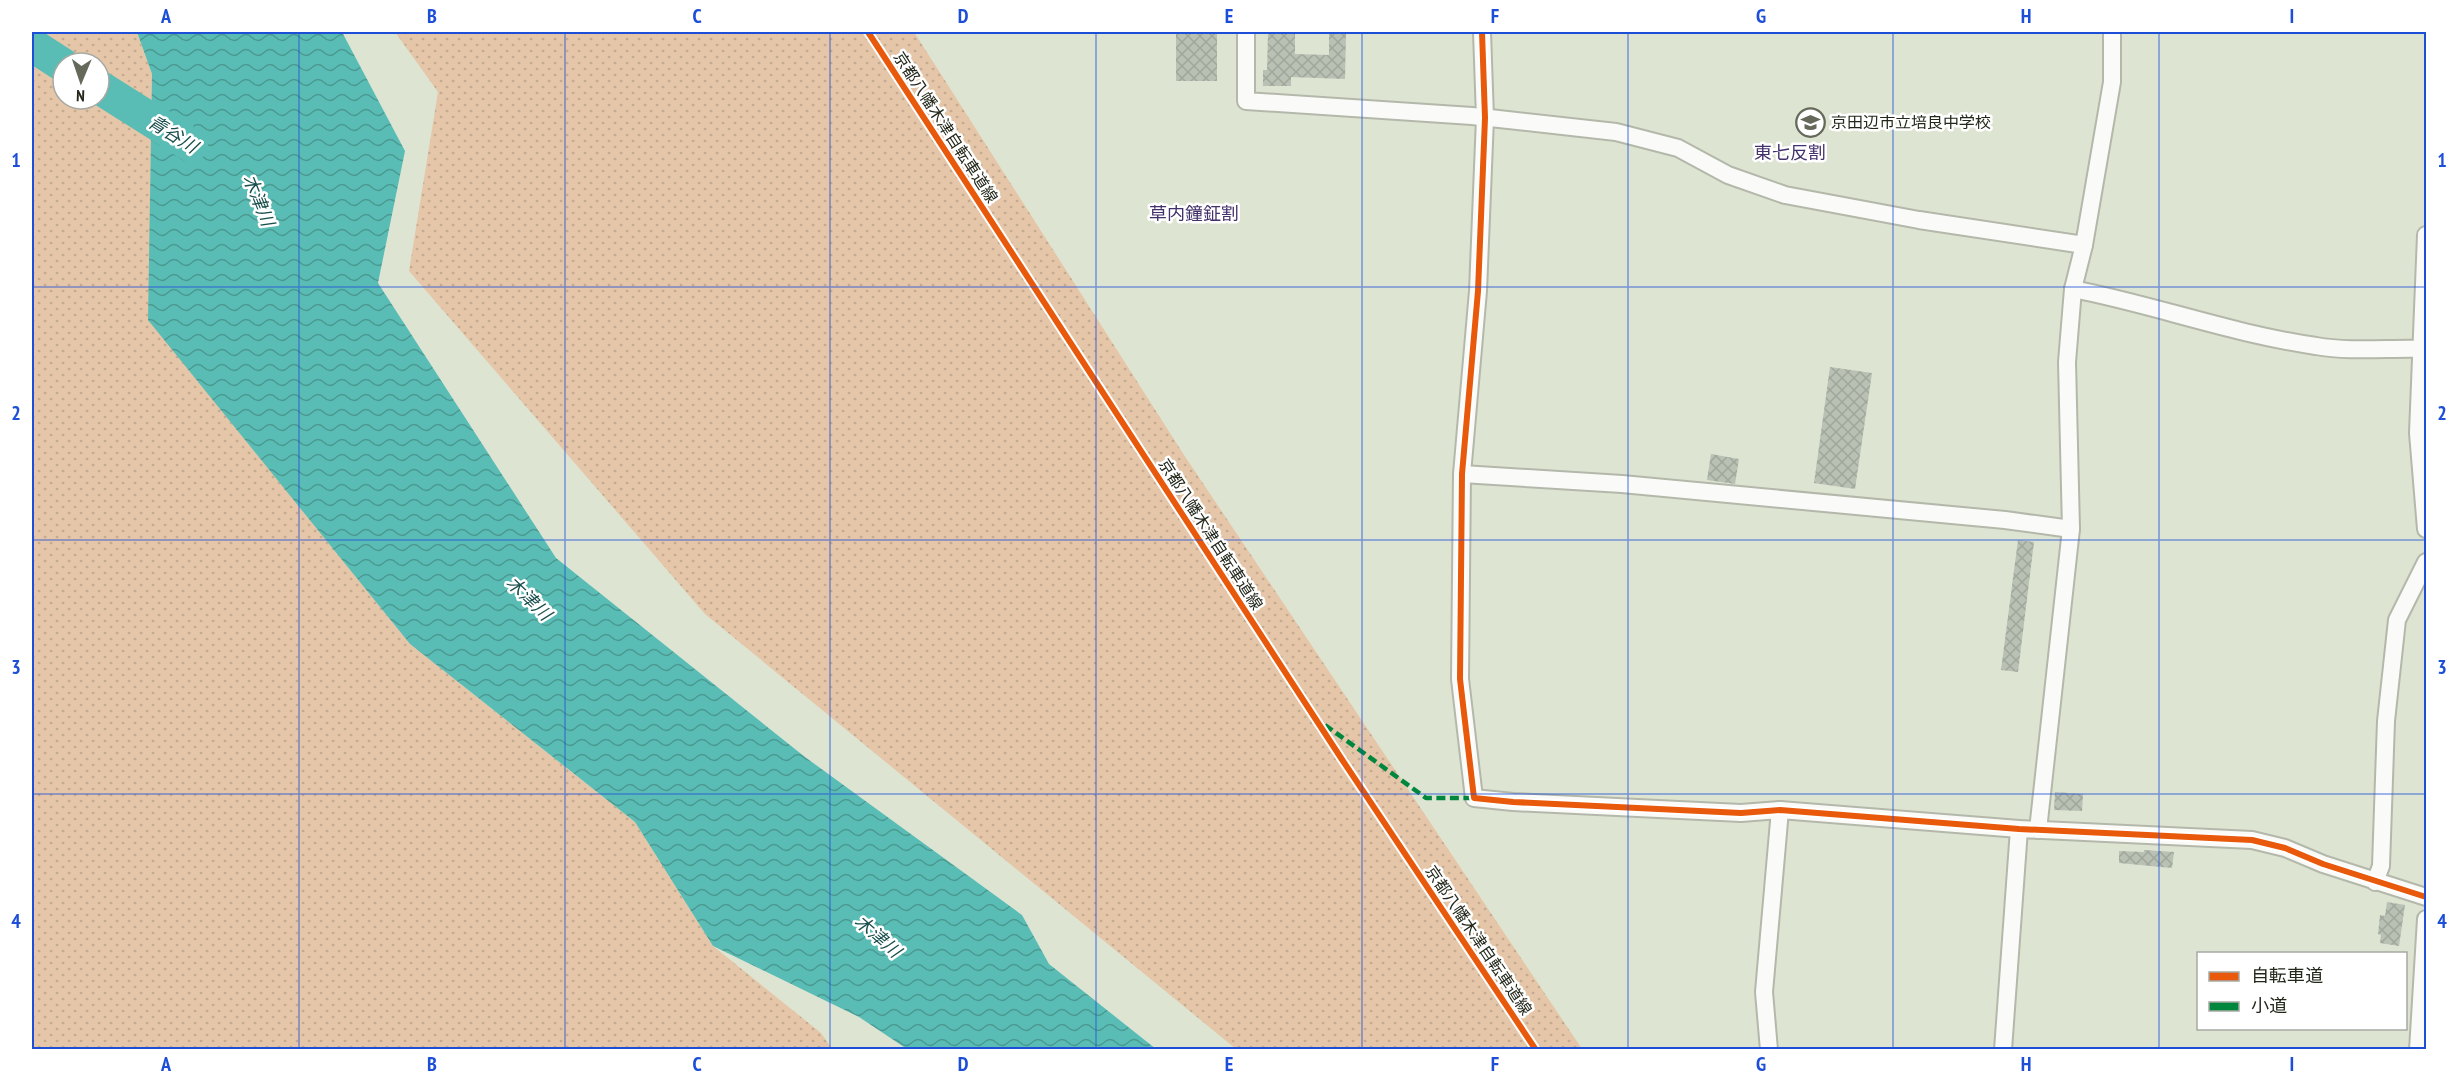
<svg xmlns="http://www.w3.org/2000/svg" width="2458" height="1081" viewBox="0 0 2458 1081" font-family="'PT Sans Narrow','Noto Sans JP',sans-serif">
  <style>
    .green { fill: url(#green-dots); fill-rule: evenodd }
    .water { fill: url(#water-waves) }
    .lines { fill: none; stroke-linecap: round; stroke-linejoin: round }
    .river { stroke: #5abdb5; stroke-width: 34 }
    .building { fill: url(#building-cross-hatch) }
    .minor-casing { stroke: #b3b8aa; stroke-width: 20 }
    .minor { stroke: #fafbf8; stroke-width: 16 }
    .quiet { stroke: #00873e; stroke-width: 4.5; stroke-dasharray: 9 4.5; stroke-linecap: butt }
    .cycleway-casing { stroke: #fff; stroke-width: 10 }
    .cycleway { stroke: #e8590c; stroke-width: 6 }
    .grid { fill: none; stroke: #1d4ed8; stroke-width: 1.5; stroke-opacity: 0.55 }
    .labels { text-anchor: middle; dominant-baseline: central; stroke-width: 5; stroke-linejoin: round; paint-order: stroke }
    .poi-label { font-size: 16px; fill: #22271a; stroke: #fff; text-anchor: start }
    .street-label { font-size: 16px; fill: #22271a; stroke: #fff }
    .water-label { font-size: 18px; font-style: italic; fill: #194f4d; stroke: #fff }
    .neighbourhood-label { font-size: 18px; fill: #43316c; stroke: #fff }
    .neatline { fill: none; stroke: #1d4ed8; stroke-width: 2 }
    .grid-label { font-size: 20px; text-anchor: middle; font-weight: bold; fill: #1d4ed8 }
  </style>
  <defs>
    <pattern id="green-dots" width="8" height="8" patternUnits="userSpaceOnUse" patternTransform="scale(1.5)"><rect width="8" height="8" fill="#e5c6a8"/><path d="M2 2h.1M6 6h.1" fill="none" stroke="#c4aa90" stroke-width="1.8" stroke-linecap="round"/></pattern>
    <pattern id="water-waves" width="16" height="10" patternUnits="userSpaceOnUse" patternTransform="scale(1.5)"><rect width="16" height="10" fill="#5abdb5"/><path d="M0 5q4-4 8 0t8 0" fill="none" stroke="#4a9a92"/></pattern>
    <pattern id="building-cross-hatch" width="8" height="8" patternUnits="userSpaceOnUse" patternTransform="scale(1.5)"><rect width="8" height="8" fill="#b9c1b5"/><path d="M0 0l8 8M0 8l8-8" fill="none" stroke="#9fa69b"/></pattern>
  </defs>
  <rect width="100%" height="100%" fill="#dee4d2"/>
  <g class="green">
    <path d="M32,32H137L152,74L149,320L410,644L635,822L713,946L821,1033L832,1049H32ZM63,63H99V99H63Z"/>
    <path d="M395,32H914L1184,455L1582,1049H1236L705,614L409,271L438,92Z"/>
  </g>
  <path class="water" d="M137,32H342L405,151L378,283L556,558L805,757L1022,915L1049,964L1156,1049H907L859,1017L713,946L635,822L410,644L148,320L152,74Z"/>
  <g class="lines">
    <g class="river">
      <path d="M32,45L63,65"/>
      <path d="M99,87L191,145"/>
    </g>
  </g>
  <g class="building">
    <rect x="1176" y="32" width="41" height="49"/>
    <path d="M1268,32H1295V54L1329,55V32H1346L1345,79L1291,77V86H1263V70H1267Z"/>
    <path d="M1830,367L1872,373L1855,489L1814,483Z"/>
    <path d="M1711,454L1739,459L1735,484L1707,480Z"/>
    <path d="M2018,540L2034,542L2018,672L2001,670Z"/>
    <path d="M2055,792L2083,794L2082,811L2054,810Z"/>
    <path d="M2144,850L2174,852L2172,868L2119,863V851L2144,852Z"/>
    <path d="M2387,902L2405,905L2399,946L2380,943L2381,935L2378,934L2380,915L2385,916Z"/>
  </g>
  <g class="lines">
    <defs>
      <g id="minor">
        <path d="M1246,32V101L1472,116L1616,132L1678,148L1728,175L1785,195L1919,220L2084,245"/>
        <path d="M1482,32L1485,118L1478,291L1462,474L1460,679L1474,798L1513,802L1741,813L1780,810L2019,829L2252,840L2285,848L2323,864L2426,897"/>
        <path d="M2426,235L2418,433L2426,529"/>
        <path d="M2073,289C2155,305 2233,334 2316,346C2350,352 2387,348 2422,349"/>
        <path d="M1462,474L1622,484L2005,520L2071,529"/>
        <path d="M2038,830L2071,529L2067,362L2073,289L2084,245L2112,82V32"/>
        <path d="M2375,882L2381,866L2386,721L2397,620L2426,562"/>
        <path d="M1769,1050L1764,992L1780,810"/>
        <path d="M2003,1050L2019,829"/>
        <path d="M2418,1050L2426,919"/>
      </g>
    </defs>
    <use href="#minor" class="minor-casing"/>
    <use href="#minor" class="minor"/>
    <path class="quiet" d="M1325,725L1426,798H1474"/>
    <defs>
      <g id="cycleway">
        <path d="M868,32L1341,758L1536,1050"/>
        <path d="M1482,32L1485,118L1478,291L1462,474L1460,679L1474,798L1513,802L1741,813L1780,810L2019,829L2252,840L2285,848L2323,864L2426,897"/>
      </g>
    </defs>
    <use href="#cycleway" class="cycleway-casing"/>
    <use href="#cycleway" class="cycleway"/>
  </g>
  <path class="grid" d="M299,32V1050M565,32V1050M830,32V1050M1096,32V1050M1362,32V1050M1628,32V1050M1893,32V1050M2159,32V1050M32,287H2426M32,540H2426M32,794H2426"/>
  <defs>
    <symbol id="school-ring" viewBox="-11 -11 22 22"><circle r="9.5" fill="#fff" stroke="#64695a" stroke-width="1.5"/><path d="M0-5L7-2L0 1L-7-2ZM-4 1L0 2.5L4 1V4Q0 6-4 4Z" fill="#64695a"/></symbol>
  </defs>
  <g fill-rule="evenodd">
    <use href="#school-ring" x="1794" y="106" width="33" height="33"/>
  </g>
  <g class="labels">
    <g class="poi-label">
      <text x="1831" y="122">京田辺市立培良中学校</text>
    </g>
    <g class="street-label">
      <text transform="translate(946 127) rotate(57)">京都八幡木津自転車道線</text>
      <text transform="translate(1211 534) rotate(57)">京都八幡木津自転車道線</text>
      <text transform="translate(1479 940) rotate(56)">京都八幡木津自転車道線</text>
    </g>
    <g class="water-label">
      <text transform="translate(173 134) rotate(32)">青谷川</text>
      <text transform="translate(259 200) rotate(68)">木津川</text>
      <text transform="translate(529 598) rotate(44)">木津川</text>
      <text transform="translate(878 936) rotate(41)">木津川</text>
    </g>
    <g class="neighbourhood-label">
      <text x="1790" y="152">東七反割</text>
      <text x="1194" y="213">草内鐘鉦割</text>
    </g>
  </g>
  <rect width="2458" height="1081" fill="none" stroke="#ffffff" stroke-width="66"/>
  <rect x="2197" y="952" width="210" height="78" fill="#ffffff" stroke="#a7a9a3" stroke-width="1.5"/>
  <rect x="2209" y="972" width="30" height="9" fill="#e8590c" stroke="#a7a9a3" stroke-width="1.5"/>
  <text x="2251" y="982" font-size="18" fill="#22271a">自転車道</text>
  <rect x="2209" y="1002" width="30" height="9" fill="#00873e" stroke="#a7a9a3" stroke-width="1.5"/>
  <text x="2251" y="1012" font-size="18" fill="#22271a">小道</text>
  <g transform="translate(81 81) rotate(182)"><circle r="28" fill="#ffffff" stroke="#a7a9a3" stroke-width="1.5"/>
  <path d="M0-4.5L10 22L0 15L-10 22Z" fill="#64695a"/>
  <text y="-9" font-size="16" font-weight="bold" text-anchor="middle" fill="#22271a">N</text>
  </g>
  <rect x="33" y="33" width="2392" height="1015" class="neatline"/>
  <g class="grid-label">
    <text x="166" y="23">A</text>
    <text x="432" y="23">B</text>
    <text x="697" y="23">C</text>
    <text x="963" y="23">D</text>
    <text x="1229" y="23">E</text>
    <text x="1495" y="23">F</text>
    <text x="1761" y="23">G</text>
    <text x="2026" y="23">H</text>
    <text x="2292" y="23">I</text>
    <text x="16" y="167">1</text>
    <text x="2442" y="167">1</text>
    <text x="16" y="420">2</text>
    <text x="2442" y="420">2</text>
    <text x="16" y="674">3</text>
    <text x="2442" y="674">3</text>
    <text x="16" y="928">4</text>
    <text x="2442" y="928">4</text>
    <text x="166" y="1071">A</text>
    <text x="432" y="1071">B</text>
    <text x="697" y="1071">C</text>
    <text x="963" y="1071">D</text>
    <text x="1229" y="1071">E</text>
    <text x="1495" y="1071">F</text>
    <text x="1761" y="1071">G</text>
    <text x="2026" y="1071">H</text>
    <text x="2292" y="1071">I</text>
  </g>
</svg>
